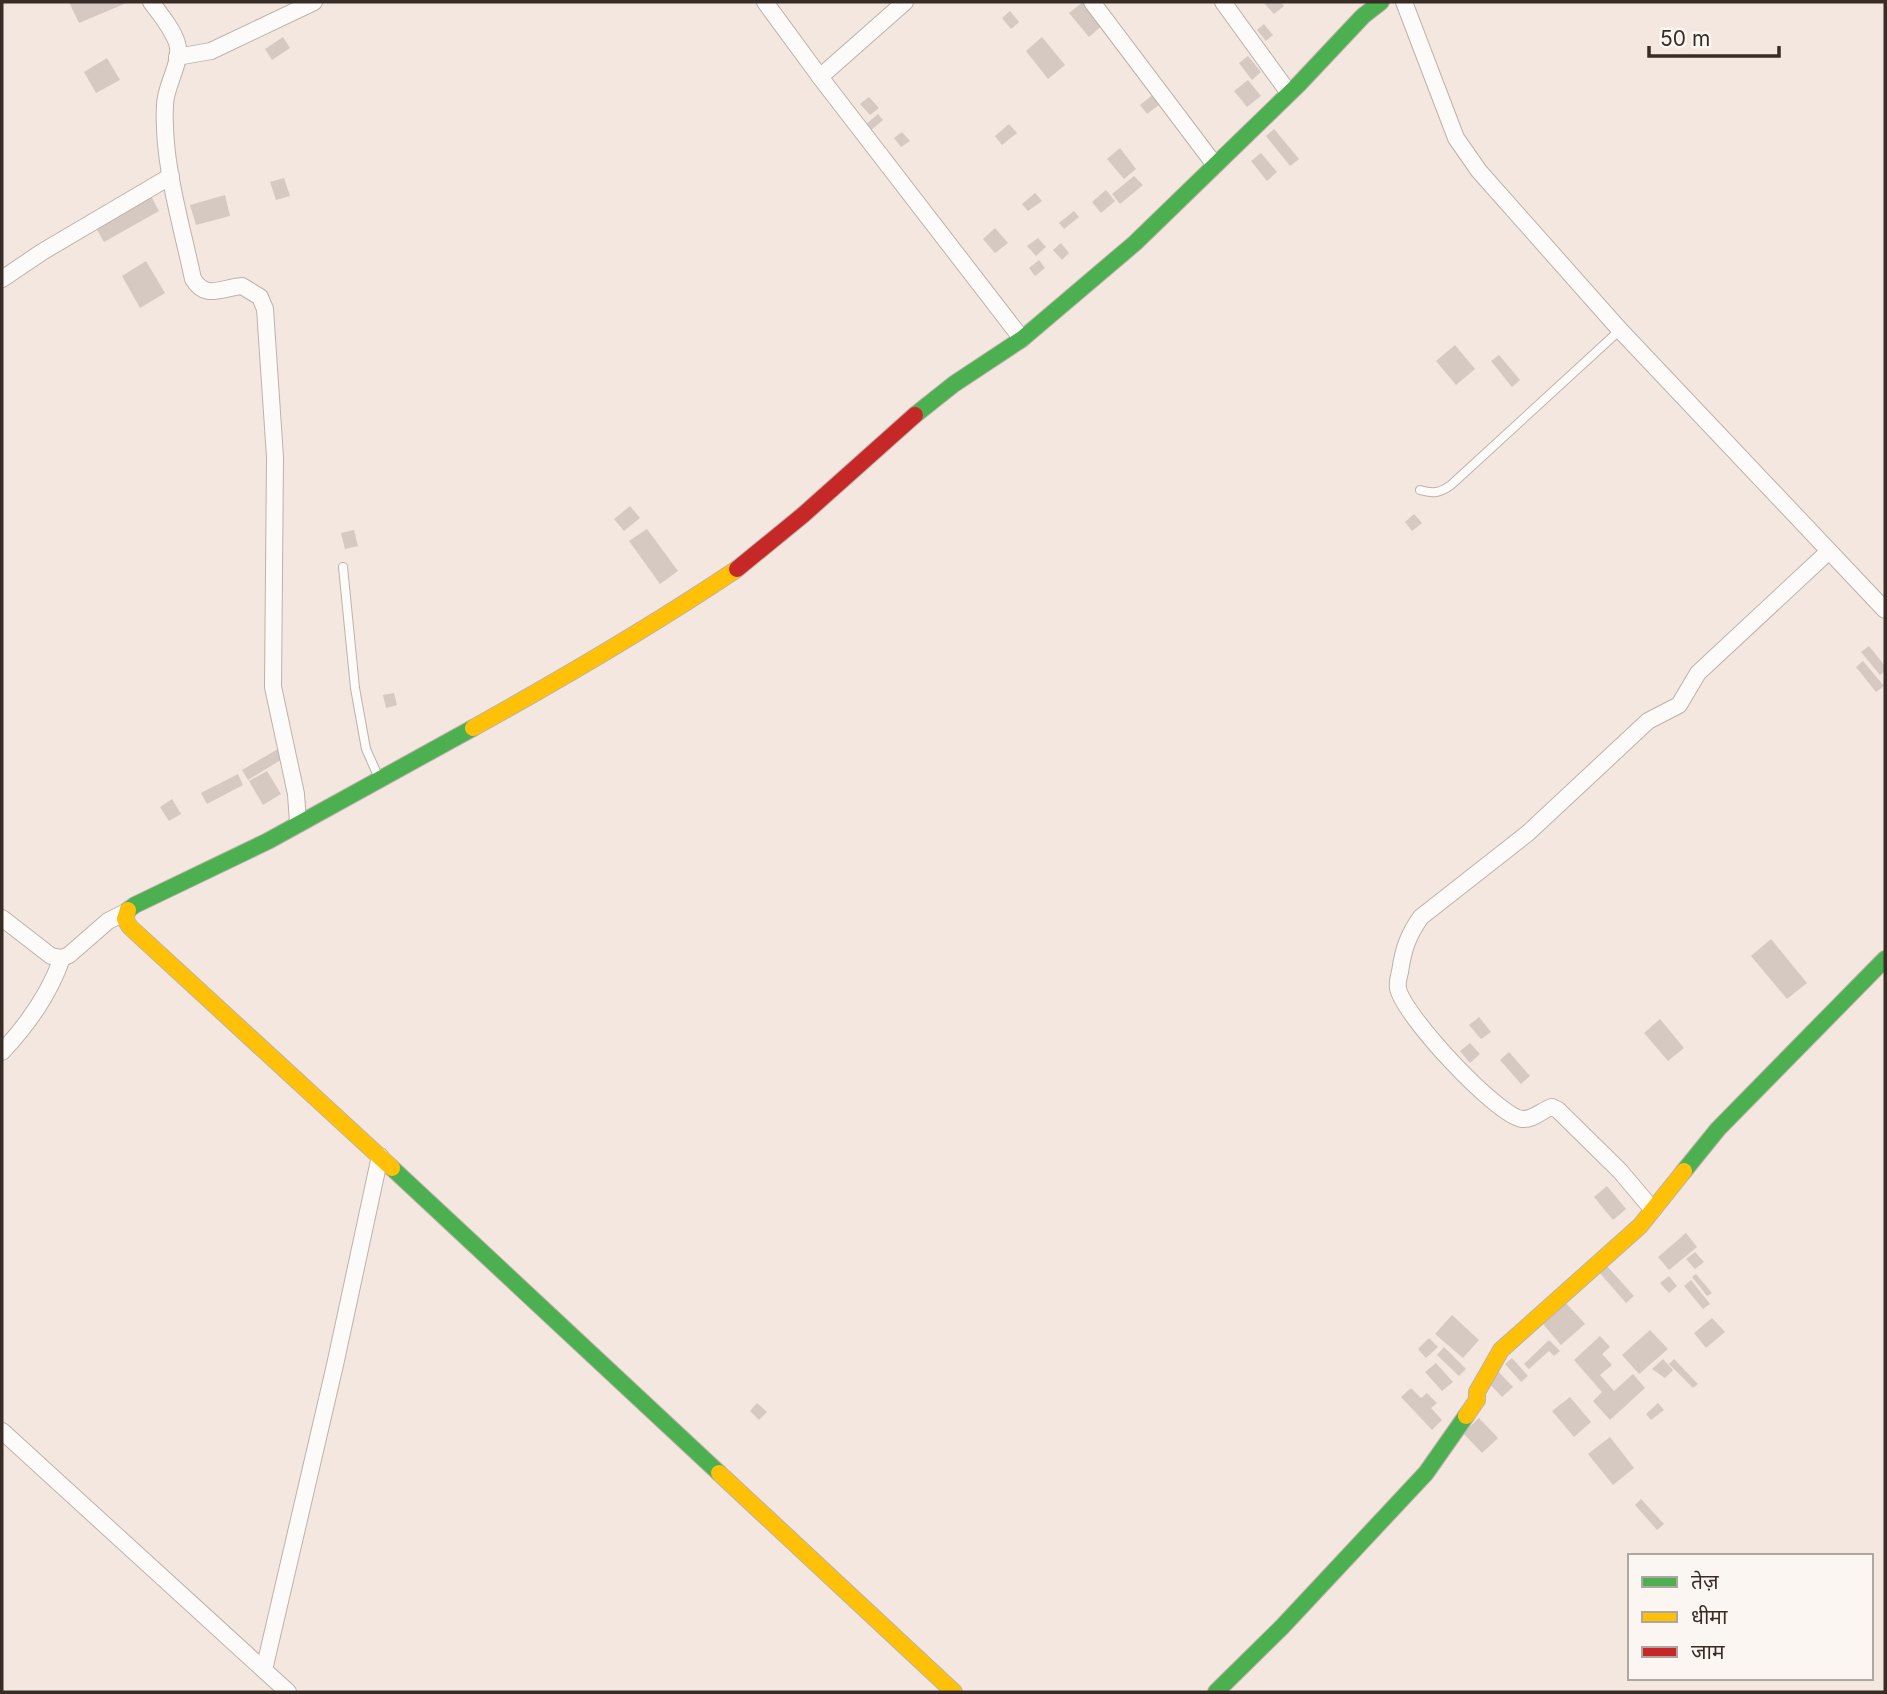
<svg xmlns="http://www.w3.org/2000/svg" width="1887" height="1694" viewBox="0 0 1887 1694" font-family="Inter,'Noto Sans Devanagari',sans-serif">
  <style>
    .building { fill: #d5c9c2 }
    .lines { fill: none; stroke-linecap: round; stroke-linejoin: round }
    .lane-casing { stroke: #bcb2ab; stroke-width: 10 }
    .street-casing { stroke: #bcb2ab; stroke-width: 18 }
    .fast-casing { stroke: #bcb2ab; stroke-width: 18 }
    .slow-casing { stroke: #bcb2ab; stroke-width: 18 }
    .jam-casing { stroke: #bcb2ab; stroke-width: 18 }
    .lane { stroke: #fdfbfa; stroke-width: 8 }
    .street { stroke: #fdfbfa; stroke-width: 16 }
    .fast { stroke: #4caf50; stroke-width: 16 }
    .slow { stroke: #ffc107; stroke-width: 16 }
    .jam { stroke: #c62828; stroke-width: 16 }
  </style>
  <rect width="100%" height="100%" fill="#f4e7df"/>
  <g class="building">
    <path d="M69,2H129L79,23Z"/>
    <path d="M1083,2L1104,24L1089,37L1069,13Z"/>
    <path d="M1263,2H1281L1284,6L1274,14Z"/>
    <path d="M1010,11L1019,22L1011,29L1002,18Z"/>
    <path d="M1264,24L1273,35L1266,41L1257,30Z"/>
    <path d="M283,37L290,48L272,60L265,49Z"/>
    <path d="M1042,37L1065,65L1048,79L1026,51Z"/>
    <path d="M1248,56L1261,72L1252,80L1239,63Z"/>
    <path d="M107,58L120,80L96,93L84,72Z"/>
    <path d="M1248,80L1261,96L1247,107L1234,91Z"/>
    <path d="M1155,93L1163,102L1147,114L1140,105Z"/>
    <path d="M869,97L879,108L870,115L860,104Z"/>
    <path d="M878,114L883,120L869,132L864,126Z"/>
    <path d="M1009,124L1017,133L1002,145L995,136Z"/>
    <path d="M1274,129L1299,159L1290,166L1266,136Z"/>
    <path d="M902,132L910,141L901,147L894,138Z"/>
    <path d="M1120,148L1136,169L1124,179L1107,159Z"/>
    <path d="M1261,153L1277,172L1267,181L1251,161Z"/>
    <path d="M1134,176L1143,185L1120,204L1112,194Z"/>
    <path d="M284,178L290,196L276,200L270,182Z"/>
    <path d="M1106,190L1115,201L1101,213L1092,202Z"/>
    <path d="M1035,193L1042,201L1028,211L1022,204Z"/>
    <path d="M225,195L230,216L196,225L190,205Z"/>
    <path d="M151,196L159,211L104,242L96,228Z"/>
    <path d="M1074,211L1079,217L1064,229L1059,223Z"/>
    <path d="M995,228L1008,243L995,253L983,239Z"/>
    <path d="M1038,238L1046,247L1036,256L1027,246Z"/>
    <path d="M1061,243L1069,253L1062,260L1053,250Z"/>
    <path d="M1039,260L1045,268L1035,276L1029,268Z"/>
    <path d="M146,261L165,293L140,308L122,276Z"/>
    <path d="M1455,345L1475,369L1456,385L1436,361Z"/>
    <path d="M1499,355L1520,380L1512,387L1491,361Z"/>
    <path d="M630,506L640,518L624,531L614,519Z"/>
    <path d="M1414,514L1422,523L1412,531L1405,522Z"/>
    <path d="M647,529L678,571L660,584L629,541Z"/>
    <path d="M354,530L358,546L345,549L341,533Z"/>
    <path d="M1869,646L1885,666V671L1880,675L1861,652Z"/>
    <path d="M1863,661L1884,686L1876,692L1856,667Z"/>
    <path d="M394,693L397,705L386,708L383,695Z"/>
    <path d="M278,749L284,758L248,780L242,770Z"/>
    <path d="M267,771L281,794L263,805L249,781Z"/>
    <path d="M238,774L243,785L207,804L201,793Z"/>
    <path d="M172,799L181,814L169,821L160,807Z"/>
    <path d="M1771,939L1807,983L1787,999L1751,956Z"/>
    <path d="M1479,1017L1491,1032L1481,1039L1469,1025Z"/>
    <path d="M1660,1019L1684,1048L1668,1061L1644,1033Z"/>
    <path d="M1470,1043L1480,1054L1470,1063L1460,1051Z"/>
    <path d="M1509,1052L1530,1076L1521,1084L1500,1060Z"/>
    <path d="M1607,1186L1626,1209L1613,1220L1594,1197Z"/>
    <path d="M1686,1233L1697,1247L1669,1270L1658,1257Z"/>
    <path d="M1695,1252L1704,1262L1695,1269L1686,1259Z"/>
    <path d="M1605,1264L1634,1296L1626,1303L1598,1271Z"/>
    <path d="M1696,1274L1712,1293L1707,1296L1692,1277Z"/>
    <path d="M1669,1276L1677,1286L1669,1293L1660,1283Z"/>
    <path d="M1691,1280L1710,1304L1703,1309L1684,1286Z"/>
    <path d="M1566,1303L1585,1324L1561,1345L1543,1324Z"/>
    <path d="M1452,1315L1479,1340L1463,1358L1435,1334Z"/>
    <path d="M1712,1318L1725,1332L1706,1348L1694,1333Z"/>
    <path d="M1650,1330L1668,1349L1639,1374L1622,1355Z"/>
    <path d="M1600,1336L1610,1347L1602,1354L1612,1365L1600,1375L1614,1391L1633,1374L1645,1388L1610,1420L1593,1401L1602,1392L1574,1360Z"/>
    <path d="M1429,1338L1438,1347L1426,1358L1418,1349Z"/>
    <path d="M1549,1340L1560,1351L1554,1356L1549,1351L1529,1369L1524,1364Z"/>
    <path d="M1444,1347L1466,1369L1459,1376L1437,1355Z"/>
    <path d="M1512,1358L1528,1376L1521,1382L1505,1364Z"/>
    <path d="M1663,1359L1673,1370L1665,1378L1652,1369Z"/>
    <path d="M1674,1359L1698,1384L1693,1388L1669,1364Z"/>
    <path d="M1436,1363L1453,1382L1442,1391L1425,1372Z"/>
    <path d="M1497,1370L1513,1387L1502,1397L1486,1380Z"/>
    <path d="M1411,1388L1421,1398L1427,1393L1437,1403L1431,1408L1442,1420L1432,1430L1401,1397Z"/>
    <path d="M1570,1397L1591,1422L1574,1437L1552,1411Z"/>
    <path d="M757,1403L767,1412L759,1420L750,1411Z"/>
    <path d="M1658,1403L1664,1410L1651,1420L1646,1414Z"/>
    <path d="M1479,1418L1498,1438L1482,1453L1463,1433Z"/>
    <path d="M1610,1437L1634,1468L1613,1485L1588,1454Z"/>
    <path d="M1641,1499L1664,1524L1657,1530L1635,1505Z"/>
  </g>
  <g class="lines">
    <defs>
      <g id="lane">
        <path d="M1420,490C1433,494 1440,493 1451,485L1620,330"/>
        <path d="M343,567L355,688L366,749L378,776"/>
      </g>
      <g id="street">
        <path d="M151,2C160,14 172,28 177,43C183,62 165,85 165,105C162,162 181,222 193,279C206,300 220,288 242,286L260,297L265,309L275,457L273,687L296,794L298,823"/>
        <path d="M765,2L820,77L1022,339"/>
        <path d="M1092,2L1215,165"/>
        <path d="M1223,2L1289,93"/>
        <path d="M1404,2L1456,138L1479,171L1620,330L1885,610"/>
        <path d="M177,57L211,51L314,2"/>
        <path d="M820,77L905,2"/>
        <path d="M2,279L42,252L171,176"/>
        <path d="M2,918L51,956L62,958L69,955L108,921L126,912"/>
        <path d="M2,1052C28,1024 49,995 62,958"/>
        <path d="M1653,1210L1620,1171L1558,1110L1552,1107C1542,1110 1533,1120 1522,1119C1497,1116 1402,1014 1398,988C1397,983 1399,976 1400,972C1403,950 1408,935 1421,917L1528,833L1648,721L1679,705L1698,673L1828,552"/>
        <path d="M2,1431L288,1692"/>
        <path d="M264,1670L335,1365L380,1156"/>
      </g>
      <g id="fast">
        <path d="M915,415L954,384L1022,339L1135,243L1299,84L1363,16L1381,2"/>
        <path d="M128,910L135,905L268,841L473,728"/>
        <path d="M392,1168L719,1473"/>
        <path d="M1684,1171L1718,1129L1885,959"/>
        <path d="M1216,1692L1282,1627L1426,1473L1466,1416"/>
      </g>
      <g id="slow">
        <path d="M473,728C563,678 652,626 737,569"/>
        <path d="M128,910L125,919L130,927L392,1168"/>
        <path d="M1466,1416L1477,1400V1392L1501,1350L1640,1226L1684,1171"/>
        <path d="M719,1473L954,1692"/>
      </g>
      <path id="jam" d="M737,569L803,515L915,415"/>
    </defs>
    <use href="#lane" class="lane-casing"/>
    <use href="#street" class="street-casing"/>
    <use href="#fast" class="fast-casing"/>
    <use href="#slow" class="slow-casing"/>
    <use href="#jam" class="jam-casing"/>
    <use href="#lane" class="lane"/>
    <use href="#street" class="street"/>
    <use href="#fast" class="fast"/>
    <use href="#slow" class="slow"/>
    <use href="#jam" class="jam"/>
  </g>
  <rect width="1887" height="1694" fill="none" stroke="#382d26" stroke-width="7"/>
  <rect x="1628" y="1554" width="245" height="126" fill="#fcf6f3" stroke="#aea6a1" stroke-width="2"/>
  <rect x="1642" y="1577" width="35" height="10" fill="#4caf50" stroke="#aea6a1" stroke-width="2"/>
  <text x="1691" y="1589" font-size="21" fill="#382d26">तेज़</text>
  <rect x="1642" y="1612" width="35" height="10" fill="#ffc107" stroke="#aea6a1" stroke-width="2"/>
  <text x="1691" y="1624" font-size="21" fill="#382d26">धीमा</text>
  <rect x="1642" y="1647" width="35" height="10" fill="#c62828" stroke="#aea6a1" stroke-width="2"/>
  <text x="1691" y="1659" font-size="21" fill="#382d26">जाम</text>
  <path d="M1649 46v10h130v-10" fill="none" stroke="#382d26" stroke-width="3.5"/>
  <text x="1660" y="46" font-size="21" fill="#382d26" stroke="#fcf6f3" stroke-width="5" paint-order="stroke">50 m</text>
</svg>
